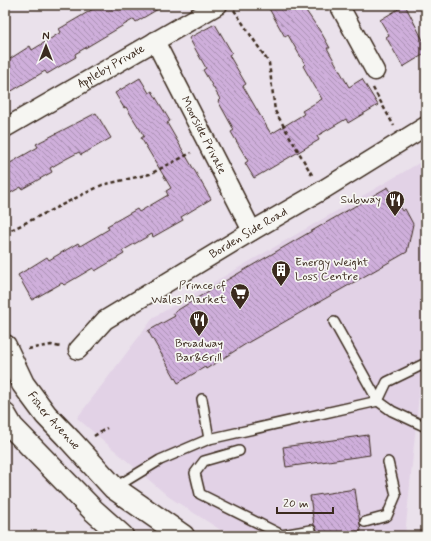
<svg xmlns="http://www.w3.org/2000/svg" width="431" height="541" viewBox="0 0 431 541" font-family="Mynerve,sans-serif">
  <style>
    .built { fill: #e2d2e6 }
    .building { fill: url(#building-back-hatch); stroke: #3b2a1e }
    .lines { fill: none; stroke-linecap: round; stroke-linejoin: round }
    .service-casing { stroke: #3b2a1e; stroke-width: 12 }
    .minor-casing { stroke: #3b2a1e; stroke-width: 21 }
    .secondary-casing { stroke: #3b2a1e; stroke-width: 25 }
    .path { stroke: #3b2a1e; stroke-width: 2.5; stroke-dasharray: 4 3; stroke-linecap: butt }
    .service { stroke: #f6f6f2; stroke-width: 9 }
    .minor { stroke: #f6f6f2; stroke-width: 18 }
    .secondary { stroke: #f6f6f2; stroke-width: 22 }
    .labels { text-anchor: middle; dominant-baseline: central; stroke-width: 3.5; stroke-linejoin: round; paint-order: stroke }
    .street-label { font-size: 12px; fill: #3b2a1e; stroke: #f6f6f2 }
    .poi-label { font-size: 12px; fill: #3b2a1e; stroke: #f6f6f2; text-anchor: end }
  </style>
  <defs>
    <pattern id="building-back-hatch" width="6" height="6" patternUnits="userSpaceOnUse"><rect width="6" height="6" fill="#cfafdb"/><path d="M-1 5l2 2M0 0l6 6M5-1l2 2" fill="none" stroke="#a98fb1"/></pattern>
  </defs>
  <rect width="100%" height="100%" fill="#eae1eb"/>
  <filter id="ink" filterUnits="userSpaceOnUse"><feTurbulence type="fractalNoise" baseFrequency=".025" numOctaves="2"/><feDisplacementMap in="SourceGraphic" scale="8" xChannelSelector="R" yChannelSelector="G"/><feConvolveMatrix kernelMatrix="1 2 1 2 8 2 1 2 1" color-interpolation-filters="sRGB"/></filter>
  <g filter="url(#ink)">
    <path class="built" d="M426,159V324L405,535L230,536L169,497L77,418L154,317Z"/>
    <g class="building">
      <path d="M100,5H165L136,22L134,19L75,54L76,57L62,65L47,74L45,71L5,95V62L30,46L32,50L47,41L61,32L59,29Z"/>
      <path d="M267,5H302L322,34L330,48H327L349,87L362,79L378,105L348,123L346,119L317,136L319,140L254,178L245,163L248,161L231,132L234,130L218,101L220,99L203,70L206,68L189,38L215,24L232,53L229,55L246,84L243,86L271,134L304,114L302,111L322,99L303,66L305,64L296,49L288,35L285,37Z"/>
      <path d="M405,5L426,46V53L403,67L386,37L389,35L380,20Z"/>
      <path d="M140,78L149,93L152,91L170,121L167,123L211,199L181,217L183,220L153,237L152,234L136,243L122,251L124,254L95,271L93,268L64,285L62,283L32,300L18,275L47,257L49,260L78,243L80,246L109,229L107,226L137,209L139,212L168,195L166,191L171,188L141,138L144,136L126,107L124,108L115,93Z"/>
      <path d="M96,113L111,138L81,155L79,152L64,160L50,168L52,172L22,189L21,187L5,196V166L38,147L36,144Z"/>
      <path d="M388,187L402,211L405,209L413,224L407,252L249,342L206,369L205,367L178,383L148,331L175,316L173,313L220,284Z"/>
      <path d="M368,435L370,455L286,467L283,447Z"/>
      <path d="M355,489L361,531L316,536L317,529L314,525L310,496Z"/>
    </g>
    <g class="lines">
      <defs>
        <g id="service">
          <path d="M426,363L387,382L378,401L392,411L426,427"/>
          <path d="M202,399L209,439"/>
          <path d="M239,451L204,461L195,473L200,494L282,535L311,530"/>
          <path d="M114,488L160,460L209,439L378,401L334,322"/>
          <path d="M365,522L387,516L396,495L388,462"/>
        </g>
        <g id="minor">
          <path d="M339,5L375,71"/>
          <path id="s1" d="M155,41L252,231"/>
          <path id="s2" d="M5,128L218,5"/>
          <path id="s3" d="M78,350L105,320L252,231L321,191L426,126"/>
        </g>
        <g id="secondary">
          <path id="s4" d="M5,346L23,384L46,415L70,440L114,488L183,536"/>
          <path d="M5,415L12,427L93,510L122,536"/>
        </g>
      </defs>
      <use href="#service" class="service-casing"/>
      <use href="#minor" class="minor-casing"/>
      <use href="#secondary" class="secondary-casing"/>
      <g class="path">
        <path d="M234,10L269,63L275,111L312,175"/>
        <path d="M373,88L394,126"/>
        <path d="M5,233L102,185L150,174L191,153"/>
        <path d="M28,349L51,345L61,347"/>
        <path d="M94,436L107,428"/>
      </g>
      <use href="#service" class="service"/>
      <use href="#minor" class="minor"/>
      <use href="#secondary" class="secondary"/>
    </g>
  </g>
  <defs>
    <symbol id="restaurant-pin" viewBox="-11 -11 22 30"><path d="M0 17L-7.5 6A9.5 9.5 0 1 1 7.5 6Z" fill="#3b2a1e" stroke="#f6f6f2"/><path d="M-5-6h1v4h1v-4h1v4h1v-4h1v5L-1.5 .5V6h-2V.5L-5-1ZM5-6V6H3V1.5H1.5Q1.5-4 5-6Z" fill="#fff"/></symbol>
    <symbol id="building-pin" viewBox="-11 -11 22 30"><path d="M0 17L-7.5 6A9.5 9.5 0 1 1 7.5 6Z" fill="#3b2a1e" stroke="#f6f6f2"/><path d="M-4-6H4V6H1V3H-1V6H-4ZM-2.5-4.3h1.7v1.8h-1.7ZM.8-4.3h1.7v1.8H.8ZM-2.5-1h1.7V.8h-1.7ZM.8-1h1.7V.8H.8Z" fill="#fff"/></symbol>
    <symbol id="supermarket-pin" viewBox="-11 -11 22 30"><path d="M0 17L-7.5 6A9.5 9.5 0 1 1 7.5 6Z" fill="#3b2a1e" stroke="#f6f6f2"/><path d="M-6-5.5h2.5l.6 2H6L4.5 2H-2.5L-4.4-4H-6ZM-1.5 3.2a1.3 1.3 0 1 0 .1 0ZM3 3.2a1.3 1.3 0 1 0 .1 0Z" fill="#fff"/></symbol>
  </defs>
  <g fill-rule="evenodd">
    <use href="#restaurant-pin" x="384" y="189" width="22" height="30"/>
    <use href="#building-pin" x="270" y="259" width="22" height="30"/>
    <use href="#supermarket-pin" x="229" y="282" width="22" height="30"/>
    <use href="#restaurant-pin" x="188" y="309" width="22" height="30"/>
  </g>
  <g class="labels">
    <g class="street-label">
      <text stroke="none"><textPath href="#s2" startOffset="123">Appleby Private</textPath></text>
      <text stroke="none"><textPath href="#s1" startOffset="106">Moorside Private</textPath></text>
      <text stroke="none"><textPath href="#s3" startOffset="208">Borden Side Road</textPath></text>
      <text stroke="none"><textPath href="#s4" startOffset="90">Fisher Avenue</textPath></text>
    </g>
    <g class="poi-label">
      <text x="381" y="200">Subway</text>
      <text x="295" y="263" text-anchor="start">Energy Weight<tspan x="295" dy="14">Loss Centre</tspan></text>
      <text x="226" y="286">Prince of<tspan x="226" dy="14">Wales Market</tspan></text>
      <text x="199" y="344" text-anchor="middle">Broadway<tspan x="199" dy="14">Bar&amp;Grill</tspan></text>
    </g>
  </g>
  <rect width="431" height="541" fill="none" stroke="#f6f6f2" stroke-width="20"/>
  <rect x="10" y="10" width="411" height="521" fill="none" stroke="#3b2a1e" stroke-width="1.5" filter="url(#ink)"/>
  <g transform="translate(46 46)" stroke="#f6f6f2" stroke-width="3" paint-order="stroke">
  <path d="M0-3L7 15L0 10L-7 15Z" fill="#3b2a1e"/>
  <text y="-6" font-size="11" font-weight="bold" text-anchor="middle" fill="#3b2a1e">N</text>
  </g>
  <path d="M277 507v6h56v-6" fill="none" stroke="#3b2a1e" stroke-width="2"/>
  <text x="283" y="507" font-size="12" fill="#3b2a1e" stroke="#f6f6f2" stroke-width="3" paint-order="stroke">20 m</text>
</svg>
